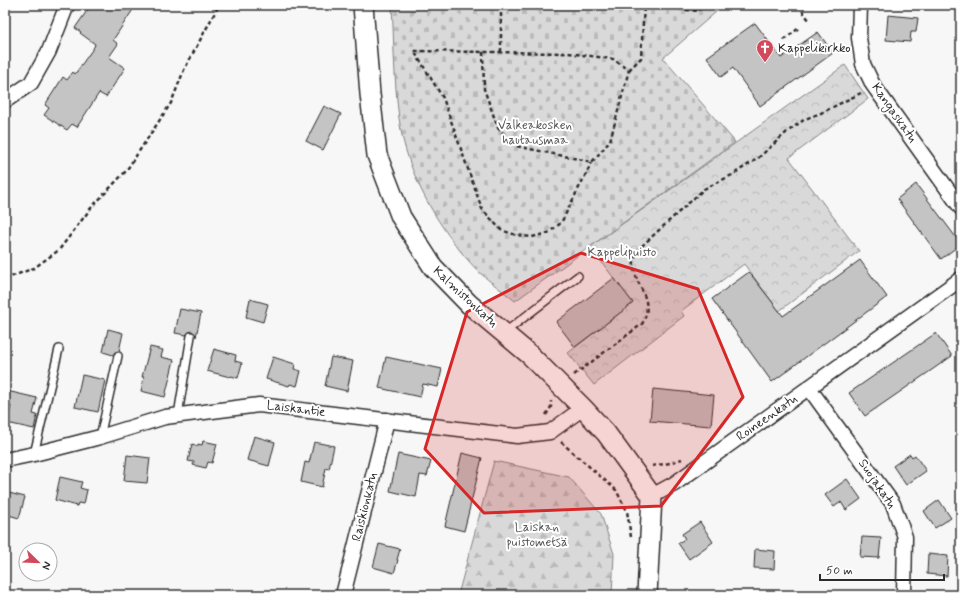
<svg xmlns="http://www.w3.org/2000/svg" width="966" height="600" viewBox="0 0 966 600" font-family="Mynerve,sans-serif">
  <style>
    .forest { fill: url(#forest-firs); stroke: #828282 }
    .cemetery { fill: url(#cemetery-stones); stroke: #828282 }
    .park { fill: url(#park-crowns); stroke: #828282 }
    .building { fill: #c4c4c4; stroke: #2b2b2b }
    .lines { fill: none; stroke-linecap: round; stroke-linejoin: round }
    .lane-casing { stroke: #2b2b2b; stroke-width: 10 }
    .street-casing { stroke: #2b2b2b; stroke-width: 17 }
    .secondary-casing { stroke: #2b2b2b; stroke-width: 22 }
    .path { stroke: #2b2b2b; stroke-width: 2.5; stroke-dasharray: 4 3; stroke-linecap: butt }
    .lane { stroke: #fff; stroke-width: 7 }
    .street { stroke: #fff; stroke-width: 14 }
    .secondary { stroke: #fff; stroke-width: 19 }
    .marked { fill: #d62828; fill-opacity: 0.2; stroke: #d62828; stroke-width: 3; stroke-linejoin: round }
    .labels { text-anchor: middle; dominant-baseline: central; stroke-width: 4; stroke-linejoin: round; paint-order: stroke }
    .poi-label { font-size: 13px; fill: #2b2b2b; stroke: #fff; text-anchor: start }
    .street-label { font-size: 13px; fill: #2b2b2b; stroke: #fff }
    .park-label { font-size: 13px; fill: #565656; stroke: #fff }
  </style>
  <defs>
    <pattern id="forest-firs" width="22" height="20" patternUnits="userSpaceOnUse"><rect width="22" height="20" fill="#d9d9d9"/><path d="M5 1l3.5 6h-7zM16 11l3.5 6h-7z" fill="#bababa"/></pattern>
    <pattern id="cemetery-stones" width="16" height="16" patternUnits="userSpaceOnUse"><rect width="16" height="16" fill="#d9d9d9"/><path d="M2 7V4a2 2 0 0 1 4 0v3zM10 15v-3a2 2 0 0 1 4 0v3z" fill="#bababa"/></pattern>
    <pattern id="park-crowns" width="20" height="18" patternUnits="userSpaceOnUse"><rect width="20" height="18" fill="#d9d9d9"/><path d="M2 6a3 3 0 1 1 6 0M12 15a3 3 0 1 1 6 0" fill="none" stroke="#bababa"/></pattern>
  </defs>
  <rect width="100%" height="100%" fill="#f7f7f7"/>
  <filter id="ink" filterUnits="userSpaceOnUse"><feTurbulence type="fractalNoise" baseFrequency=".025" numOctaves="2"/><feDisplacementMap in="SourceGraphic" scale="8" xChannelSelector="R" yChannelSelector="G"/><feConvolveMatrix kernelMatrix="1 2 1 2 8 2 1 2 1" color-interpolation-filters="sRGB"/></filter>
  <g filter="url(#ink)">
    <path class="forest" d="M494,461L569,477L601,514L614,554L612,595H458Z"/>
    <path class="cemetery" d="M392,5H724L663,58L735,142L515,301C503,291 490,282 479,272C440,232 406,174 399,118C394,81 394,42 392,5Z"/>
    <path class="park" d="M845,65L868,99L789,158L859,251L779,311L744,264L681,311L684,316L594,385L568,353L633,303L590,247Z"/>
    <g class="building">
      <path d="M91,5H136L113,40L118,44L109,57L125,68L106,97L99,93L77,127L72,124L67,130L44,115L49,108L45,105L63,77L67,80L73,72L75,74L94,47L95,44L80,33L81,32L75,28Z"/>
      <path d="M888,15L918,18L916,32H911L910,42L886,40Z"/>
      <path d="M755,23L781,58L818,32L833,53L760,106L733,68L721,77L707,57Z"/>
      <path d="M324,106L341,114L323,150L306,141Z"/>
      <path d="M916,184L961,244L941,259L897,199Z"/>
      <path d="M860,260L887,297L772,382L712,299L749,272L783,316Z"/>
      <path d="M614,278L633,303L575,347L556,322Z"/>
      <path d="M250,299L268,304L263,322L246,317Z"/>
      <path d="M180,309L201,313L196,337L195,334L192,331L189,332L186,335L175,333Z"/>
      <path d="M108,329L123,333L119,351L115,352L113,355L103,352Z"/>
      <path d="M936,333L952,356L865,416L849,393Z"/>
      <path d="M150,347L163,350L161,357L174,360L165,397L141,391L144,377H142Z"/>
      <path d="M214,349L236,355L235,361L242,363L238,378L231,376L230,377L207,371Z"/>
      <path d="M273,357L295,364L294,369L301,371L297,386L290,384L289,386L266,379Z"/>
      <path d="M331,357L353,361L347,391L325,386Z"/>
      <path d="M386,357L442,369L438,387L423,384L420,397L379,388Z"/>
      <path d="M82,375L105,380L98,412L75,407Z"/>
      <path d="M653,389L714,395L711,426L650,421Z"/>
      <path d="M7,391L37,398L33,414L37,415L34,429L7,423L11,406L5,404Z"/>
      <path d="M254,436L275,442L269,466L247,460Z"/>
      <path d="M203,441L217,444L212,463L208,462L206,468L193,465L194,462L188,461L192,444L198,446V444L202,445Z"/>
      <path d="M314,442L334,446L329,469L326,468L322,487L301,482L305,462L309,463Z"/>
      <path d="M462,453L482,458L464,531L445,526Z"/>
      <path d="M398,454L431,461L427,476L420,475L416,497L390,491Z"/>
      <path d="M910,454L912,457L915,455L926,471L906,485L893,466Z"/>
      <path d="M127,455L150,458L147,483L124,481Z"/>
      <path d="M60,477L82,482L80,488L87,490L84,504L78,503L77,506L55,500Z"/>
      <path d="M847,479L861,499L846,510L841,502L834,507L825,495Z"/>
      <path d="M5,492L25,497L19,518L5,514Z"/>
      <path d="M939,500L951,518L935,528L924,511Z"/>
      <path d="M700,522L713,542L689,559L678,543L685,539L682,534Z"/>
      <path d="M862,537L881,538L879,558L860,557Z"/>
      <path d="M379,544L400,549L397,560H398L394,573L373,567Z"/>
      <path d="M755,549L775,551L774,569L754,568Z"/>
      <path d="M928,554L948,556L947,576L927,574Z"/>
    </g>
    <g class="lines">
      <defs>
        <g id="lane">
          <path d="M504,333L578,276"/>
          <path d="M178,415L191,336"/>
          <path d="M100,437L118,356"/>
          <path d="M34,454L59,349"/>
        </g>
        <g id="street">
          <path d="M860,5L859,38L863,64L873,85L961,208"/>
          <path d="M5,101L31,83L49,51L67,5"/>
          <path d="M809,388L893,504L905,537L904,595"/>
          <path d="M5,460L34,454L100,437L165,417L259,405L517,436L550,432L583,408"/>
          <path d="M652,496L674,484L961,279"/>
          <path d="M343,595L387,420"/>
        </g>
        <path id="secondary" d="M363,5L370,94L377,155L401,217L433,267L469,304L530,355L583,408L606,433L652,496L647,595"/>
      </defs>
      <use href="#lane" class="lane-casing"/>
      <use href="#street" class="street-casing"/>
      <use href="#secondary" class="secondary-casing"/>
      <g class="path">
        <path d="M798,5L809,20"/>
        <path d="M644,6L699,11L700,5"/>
        <path d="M784,40L800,27"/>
        <path d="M483,52L484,89L498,128L516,146L592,162L610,141L629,70L613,59L568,53L414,51L443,98L482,209L501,230L516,235L532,237L548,233L561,223L592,162"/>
        <path d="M501,52V5"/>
        <path d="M629,70L641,58L644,5"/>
        <path d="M5,279L34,268L59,250L91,208L126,171L171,103L184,70L219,5"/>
        <path d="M574,375L642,324C659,295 623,278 637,253C639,249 642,246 645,243L704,189L732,175L757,159L787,132L805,119L821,113L861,93"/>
        <path d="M546,415L551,407V401"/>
        <path d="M561,442L616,490L627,511L631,537"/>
        <path d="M652,466L670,463L682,459"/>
      </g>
      <use href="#lane" class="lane"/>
      <use href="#street" class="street"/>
      <use href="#secondary" class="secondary"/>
    </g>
  </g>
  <path class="marked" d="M581,253L698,289L743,397L661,506L484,513L425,449L467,312Z"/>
  <defs>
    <symbol id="church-pin" viewBox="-11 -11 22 30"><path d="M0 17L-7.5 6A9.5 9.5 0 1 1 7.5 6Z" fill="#d1495b" stroke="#fff"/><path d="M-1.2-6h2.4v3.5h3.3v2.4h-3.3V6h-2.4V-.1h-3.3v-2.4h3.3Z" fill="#fff"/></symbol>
  </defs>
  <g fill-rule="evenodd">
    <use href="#church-pin" x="755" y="38" width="20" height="27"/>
  </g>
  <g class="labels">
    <g class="poi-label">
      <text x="778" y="48">Kappelikirkko</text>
    </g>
    <g class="street-label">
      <text transform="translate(894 113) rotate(55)">Kangaskatu</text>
      <text transform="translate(465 297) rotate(43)">Kalmistonkatu</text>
      <text transform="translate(296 409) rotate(7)">Laiskantie</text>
      <text transform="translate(767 418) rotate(-35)">Roineenkatu</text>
      <text transform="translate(877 484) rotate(56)">Suojakatu</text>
      <text transform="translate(365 507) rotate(-76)">Raiskionkatu</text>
    </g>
    <g class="park-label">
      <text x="535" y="125">Valkeakosken<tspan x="535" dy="15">hautausmaa</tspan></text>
      <text x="622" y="252">Kappelipuisto</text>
      <text x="537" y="527">Laiskan<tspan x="537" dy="15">puistometsä</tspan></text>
    </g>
  </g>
  <rect width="966" height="600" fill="none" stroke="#fff" stroke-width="20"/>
  <rect x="10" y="10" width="946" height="580" fill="none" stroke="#2b2b2b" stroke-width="1.5" filter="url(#ink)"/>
  <g transform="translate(38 562) rotate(113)"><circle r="19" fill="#ffffff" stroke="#aaaaaa"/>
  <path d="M0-3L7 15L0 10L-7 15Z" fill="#d1495b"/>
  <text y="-6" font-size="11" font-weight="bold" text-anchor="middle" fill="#2b2b2b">N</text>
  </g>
  <path d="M820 574v6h124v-6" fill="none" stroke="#2b2b2b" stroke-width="2"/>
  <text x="826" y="574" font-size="12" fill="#2b2b2b" stroke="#ffffff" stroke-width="3" paint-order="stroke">50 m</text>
</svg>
